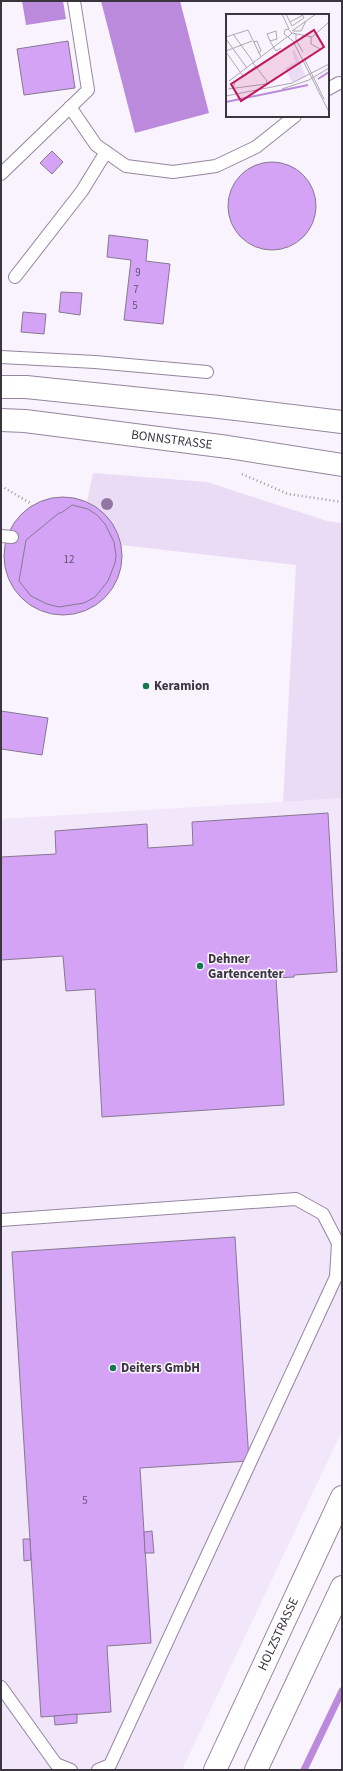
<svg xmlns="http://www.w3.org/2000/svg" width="343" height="1771" viewBox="0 0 343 1771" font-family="'Source Sans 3',sans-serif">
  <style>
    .built { fill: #f2e6fa }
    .green { fill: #ebdcf6 }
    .water { fill: #bb8adc }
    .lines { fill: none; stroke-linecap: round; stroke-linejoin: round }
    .stream { stroke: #bb8adc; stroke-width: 7 }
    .building { fill: #d4a3f6; stroke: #867890 }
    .service-casing { stroke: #94869f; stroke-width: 14 }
    .secondary-casing { stroke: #94869f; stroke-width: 24 }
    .path { stroke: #9b95a0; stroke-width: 2.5; stroke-dasharray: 1 3; stroke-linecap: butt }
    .service { stroke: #fff; stroke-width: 12 }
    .secondary { stroke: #fff; stroke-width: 22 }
    .tree { fill: #9275a2 }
    .poi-dot { fill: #147951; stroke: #f9f3fe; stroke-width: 1.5 }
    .labels { text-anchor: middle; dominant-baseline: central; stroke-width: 3; stroke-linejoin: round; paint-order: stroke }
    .number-label { font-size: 11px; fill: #61506d }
    .street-label { font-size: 13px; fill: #3b353f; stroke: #f9f3fe }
    .poi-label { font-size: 13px; font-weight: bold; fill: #3b353f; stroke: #f9f3fe; text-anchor: start }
    .inset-river { fill: none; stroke: #bb8adc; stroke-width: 2 }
    .inset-road { fill: none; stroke: #ada7b2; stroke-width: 1 }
    .view { fill: #c2185b; fill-opacity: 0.15; stroke: #c2185b; stroke-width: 2 }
    .inset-edge { fill: none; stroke: #3b353f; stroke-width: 2 }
  </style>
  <rect width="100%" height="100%" fill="#f9f3fe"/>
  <path class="built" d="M342,798V1431L182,1770H5L1,1765V819Z"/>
  <path class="green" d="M93,473L207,482L327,521L342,523V798L283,802L296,565L121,545C114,524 104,513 87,502Z"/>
  <g class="water">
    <path d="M22,1H63L66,19L26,25Z"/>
    <path d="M101,1H180L209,113L135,133Z"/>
  </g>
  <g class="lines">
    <path class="stream" d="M304,1770L342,1691"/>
  </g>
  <g class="building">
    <path d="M68,41L75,88L24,95L17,49Z"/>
    <path d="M52,151L63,162L52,174L40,163Z"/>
    <circle cx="272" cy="206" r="44"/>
    <path d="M109,235L148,240L146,261L170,264L163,324L124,320L131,260L107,257Z"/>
    <path d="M61,292L82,293L80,315L59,312Z"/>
    <path d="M23,312L46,314L44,334L21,332Z"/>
    <circle cx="63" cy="556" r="59"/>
    <path d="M72,505L88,509L97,515L105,524L114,542L116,555L115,563L108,581L95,597L84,603L59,607L47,604L31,596L19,581L26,540L59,513H61Z"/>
    <path d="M1,711L48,718L42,755L1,749Z"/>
    <path d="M328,813L337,972L294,975V977L276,978L284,1105L102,1117L95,989L66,991L63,956L1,960V857L56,854L55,831L147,824L148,848L193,845L192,822Z"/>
    <path d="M235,1237L249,1461L140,1468L151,1643L107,1646L111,1712L41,1717L12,1252Z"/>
    <path d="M152,1531L154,1553H145L144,1532Z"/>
    <path d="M23,1539H30L31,1560L24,1561Z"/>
    <path d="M77,1714V1723L55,1725L54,1716Z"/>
  </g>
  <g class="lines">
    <defs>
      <g id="service">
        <path d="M328,89L339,83"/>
        <path d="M70,107L96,145L126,166L173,172L216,166L256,147L295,116"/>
        <path d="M1,174L88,90L74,1"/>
        <path d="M15,277L82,191L106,152"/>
        <path d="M1,357L95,362L207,372"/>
        <path d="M1,536L12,537"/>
        <path d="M1,1220L296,1199L323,1214L338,1243L336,1277L110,1765L98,1770"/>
        <path d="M1,1687L56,1764L71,1770"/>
      </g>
      <g id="secondary">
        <path d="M1,387H26L219,407L342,422"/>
        <path id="s1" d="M1,420L25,421L228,447L342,465"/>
        <path id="s2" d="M215,1770L342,1497"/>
        <path d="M256,1770L342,1587"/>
      </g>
    </defs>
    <use href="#service" class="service-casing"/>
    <use href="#secondary" class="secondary-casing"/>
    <g class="path">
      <path d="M242,474L288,494L342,502"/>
      <path d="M1,486L32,504"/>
    </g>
    <use href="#service" class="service"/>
    <use href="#secondary" class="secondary"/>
  </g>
  <circle class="tree" cx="107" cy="504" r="6"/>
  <g class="poi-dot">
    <circle cx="146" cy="686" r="4"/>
    <circle cx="200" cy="966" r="4"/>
    <circle cx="113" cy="1368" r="4"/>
  </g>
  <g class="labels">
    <g class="number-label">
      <text x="138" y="272">9</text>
      <text x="136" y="289">7</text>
      <text x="135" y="305">5</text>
      <text x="69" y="559">12</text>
      <text x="85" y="1500">5</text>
    </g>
    <g class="street-label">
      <text stroke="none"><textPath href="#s1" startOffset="172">BONNSTRASSE</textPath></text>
      <text stroke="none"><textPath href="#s2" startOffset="150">HOLZSTRASSE</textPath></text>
    </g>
    <g class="poi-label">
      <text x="154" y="686">Keramion</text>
      <text x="208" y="959">Dehner<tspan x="208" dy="15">Gartencenter</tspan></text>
      <text x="121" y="1368">Deiters GmbH</text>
    </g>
  </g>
  <g transform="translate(226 14)">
    <rect width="103" height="103" fill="#f9f3fe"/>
    <path d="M68,35L80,63L66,68L59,54L70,48L66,39Z" fill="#ebdcf6"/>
    <path class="inset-river" d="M92,65L103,58M0,88L82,71"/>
    <path class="inset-road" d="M56,0L63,15M60,0L66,12L78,4L76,0M64,8L77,1M66,17L90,0M67,17H75L80,7M66,19L86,23L103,8M7,20L28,49M70,20V26L77,38M0,23L22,16L35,43M62,23L66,19L62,15L59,16L58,20L67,27L102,96M85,23V30L94,35M0,25L21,54M44,27L51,25L50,17L41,20L44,27L45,29L50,37L55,34M27,28L31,27L35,37L32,39M0,37L26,27M0,38L17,62M78,44L98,85M3,67L61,23M2,75L40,70L41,67L27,49M7,75L9,68L30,52M56,75L83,66L103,54M0,82L66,69L103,50"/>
    <path class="view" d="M88,16L98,33L15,87L5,70Z"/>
    <rect width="103" height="103" class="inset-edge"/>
  </g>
  <rect width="343" height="1771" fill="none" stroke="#3b353f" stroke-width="4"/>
</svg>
